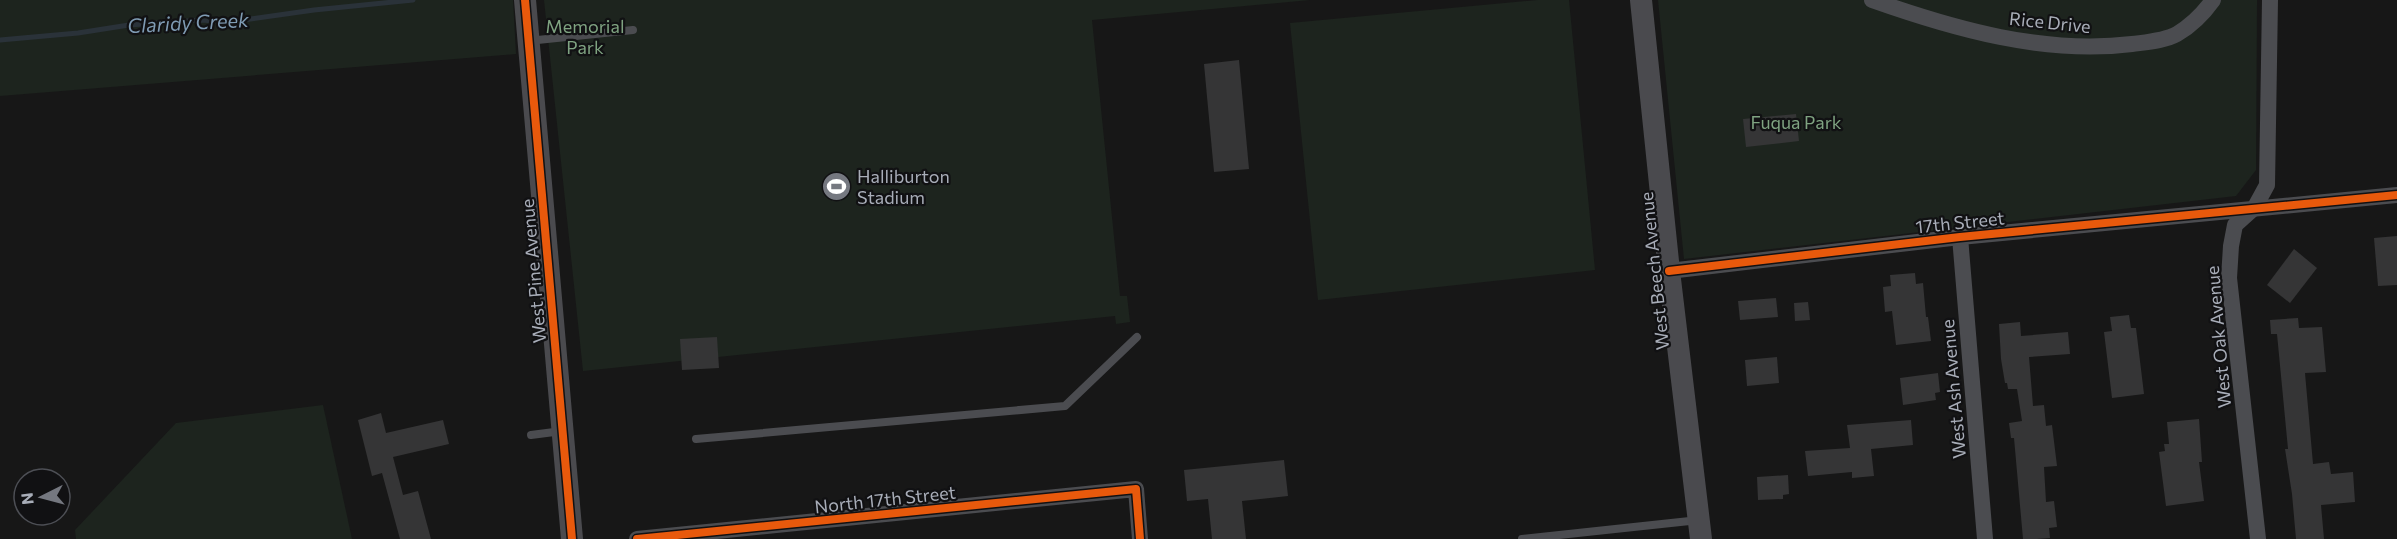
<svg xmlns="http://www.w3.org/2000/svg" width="2397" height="539" viewBox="0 0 2397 539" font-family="Commissioner,sans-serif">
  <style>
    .green { fill: #1d241e }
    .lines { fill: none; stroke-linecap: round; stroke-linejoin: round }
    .stream { stroke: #2a3239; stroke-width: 5 }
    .building { fill: #353536 }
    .lane { stroke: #4b4c50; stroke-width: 8 }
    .street { stroke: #4b4c50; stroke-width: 16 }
    .secondary { stroke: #4a4a4e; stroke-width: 22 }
    .cycleway-casing { stroke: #111113; stroke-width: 11 }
    .cycleway { stroke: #e8590c; stroke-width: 8 }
    .labels { text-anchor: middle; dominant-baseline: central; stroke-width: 4.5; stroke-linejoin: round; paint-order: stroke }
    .street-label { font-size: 18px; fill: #a8adb8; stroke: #111113 }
    .park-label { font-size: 18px; fill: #7fa381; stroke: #111113 }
    .poi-label { font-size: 18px; fill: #a8adb8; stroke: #111113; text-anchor: start }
    .water-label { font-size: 20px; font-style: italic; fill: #7f9bb3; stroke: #111113 }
  </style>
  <rect width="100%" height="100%" fill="#171717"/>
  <g class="green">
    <path d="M0,0H513L516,54L0,96Z"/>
    <path d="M544,0H1310L1092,20L1120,296H1127L1130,322L1116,324L1115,316L583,371Z"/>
    <path d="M1538,0H1569L1595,270L1318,300L1290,23Z"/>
    <path d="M1658,0H2257L2256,170L2236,196L1684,259Z"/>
    <path d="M323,405L352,539H76L75,530L176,423Z"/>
  </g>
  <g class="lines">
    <path class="stream" d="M0,40L78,33L129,25L201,20L229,22L314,10L413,0"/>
  </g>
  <g class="building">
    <path d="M1239,60L1249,169L1214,172L1204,64Z"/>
    <path d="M1796,114L1799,141L1746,147L1743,119Z"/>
    <path d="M2397,236V285L2378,286L2374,238Z"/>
    <path d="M2294,249L2317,268L2290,303L2267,285Z"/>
    <path d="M1915,273L1916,284L1923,283L1926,317H1928L1931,341L1896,345L1892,311L1885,312L1883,287L1891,286L1890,275Z"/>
    <path d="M1776,298L1778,317L1740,320L1738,301Z"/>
    <path d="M1808,302L1810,320L1795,321L1794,303Z"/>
    <path d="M2129,315L2131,328H2136L2144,394L2112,398L2104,332L2112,331L2110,317Z"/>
    <path d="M2298,318L2299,328L2322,327L2326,372L2305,373L2313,464L2329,462L2331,474L2353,472L2355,502L2321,505L2324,539H2296L2292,494L2285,449H2288L2277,334H2271L2270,320Z"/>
    <path d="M2020,322L2021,336L2068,332L2070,354L2029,357L2033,406L2044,405L2046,426L2052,425L2057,466L2044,467L2046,502L2054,501L2057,527L2049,528L2050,538L2037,539H2023L2014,438H2011L2009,423L2022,421L2017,389H2008L2007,383H2005L2001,359L1999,324Z"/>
    <path d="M717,337L719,368L682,370L680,339Z"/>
    <path d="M1777,357L1779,383L1747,386L1745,360Z"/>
    <path d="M1938,373L1940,392L1935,393L1936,400L1903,405L1900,378Z"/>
    <path d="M381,413L386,433L443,420L449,444L393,457L403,495L418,491L431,539H400L382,473L372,476L358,420Z"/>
    <path d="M2199,419L2202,462H2199L2204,501L2166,506L2159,452L2165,451L2164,444H2169L2167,422Z"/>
    <path d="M1911,420L1913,445L1871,449L1874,476L1852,478V472L1808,476L1805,451L1850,448L1847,425Z"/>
    <path d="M1284,460L1288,496L1242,501L1246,539H1212L1208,499L1187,501L1184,470Z"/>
    <path d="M1788,475L1789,494L1783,495V499L1758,500L1757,477Z"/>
  </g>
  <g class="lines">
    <g class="lane">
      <path d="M528,41L633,30"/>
      <path d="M531,435L562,431"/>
      <path d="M696,439L1065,406L1137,337"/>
      <path d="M1522,539L1699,520"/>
    </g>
    <g class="street">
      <path d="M1872,0C1954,29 2045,55 2132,44C2147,42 2164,41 2177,34C2192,25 2203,14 2213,0"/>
      <path d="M1960,237L1985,539"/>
      <path d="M1669,271L1960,237L2397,195"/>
      <path d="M637,539L1136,489L1140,539"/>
      <path d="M2258,539L2229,278L2231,246L2235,225L2255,207L2267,185L2270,0"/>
    </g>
    <g class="secondary">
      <path d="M525,0L572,539"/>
      <path d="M1641,0L1669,271L1701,539"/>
    </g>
    <defs>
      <g id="cycleway">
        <path d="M525,0L572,539"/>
        <path d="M1669,271L1960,237L2397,195"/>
        <path d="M637,539L1136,489L1140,539"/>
      </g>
    </defs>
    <use href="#cycleway" class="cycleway-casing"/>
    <use href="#cycleway" class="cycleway"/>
  </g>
  <defs>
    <symbol id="stadium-disc" viewBox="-11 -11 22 22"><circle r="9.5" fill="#757880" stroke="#111113"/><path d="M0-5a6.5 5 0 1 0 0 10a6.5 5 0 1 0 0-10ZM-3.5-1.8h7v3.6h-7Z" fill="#fff"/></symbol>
  </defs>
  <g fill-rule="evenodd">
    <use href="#stadium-disc" x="820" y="170" width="33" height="33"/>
  </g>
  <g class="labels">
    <g class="street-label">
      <text transform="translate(2050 22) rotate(6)">Rice Drive</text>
      <text transform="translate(1960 222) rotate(-6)">17th Street</text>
      <text transform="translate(533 271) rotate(-95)">West Pine Avenue</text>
      <text transform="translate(1654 271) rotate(-96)">West Beech Avenue</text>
      <text transform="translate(2218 337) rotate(-95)">West Oak Avenue</text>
      <text transform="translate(1953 389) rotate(-95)">West Ash Avenue</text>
      <text transform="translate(885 499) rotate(-6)">North 17th Street</text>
    </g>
    <g class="park-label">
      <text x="585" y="26">Memorial<tspan x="585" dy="21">Park</tspan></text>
      <text x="1796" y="122">Fuqua Park</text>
    </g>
    <g class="poi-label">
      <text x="857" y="176">Halliburton<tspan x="857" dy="21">Stadium</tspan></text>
    </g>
    <g class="water-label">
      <text transform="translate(188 22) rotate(-3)">Claridy Creek</text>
    </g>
  </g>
  <g transform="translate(42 497) rotate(264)"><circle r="28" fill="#111113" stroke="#4d4f55" stroke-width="1.5"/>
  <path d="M0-4.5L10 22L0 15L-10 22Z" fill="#757880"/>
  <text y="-9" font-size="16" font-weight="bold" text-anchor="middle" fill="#a8adb8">N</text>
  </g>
</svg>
